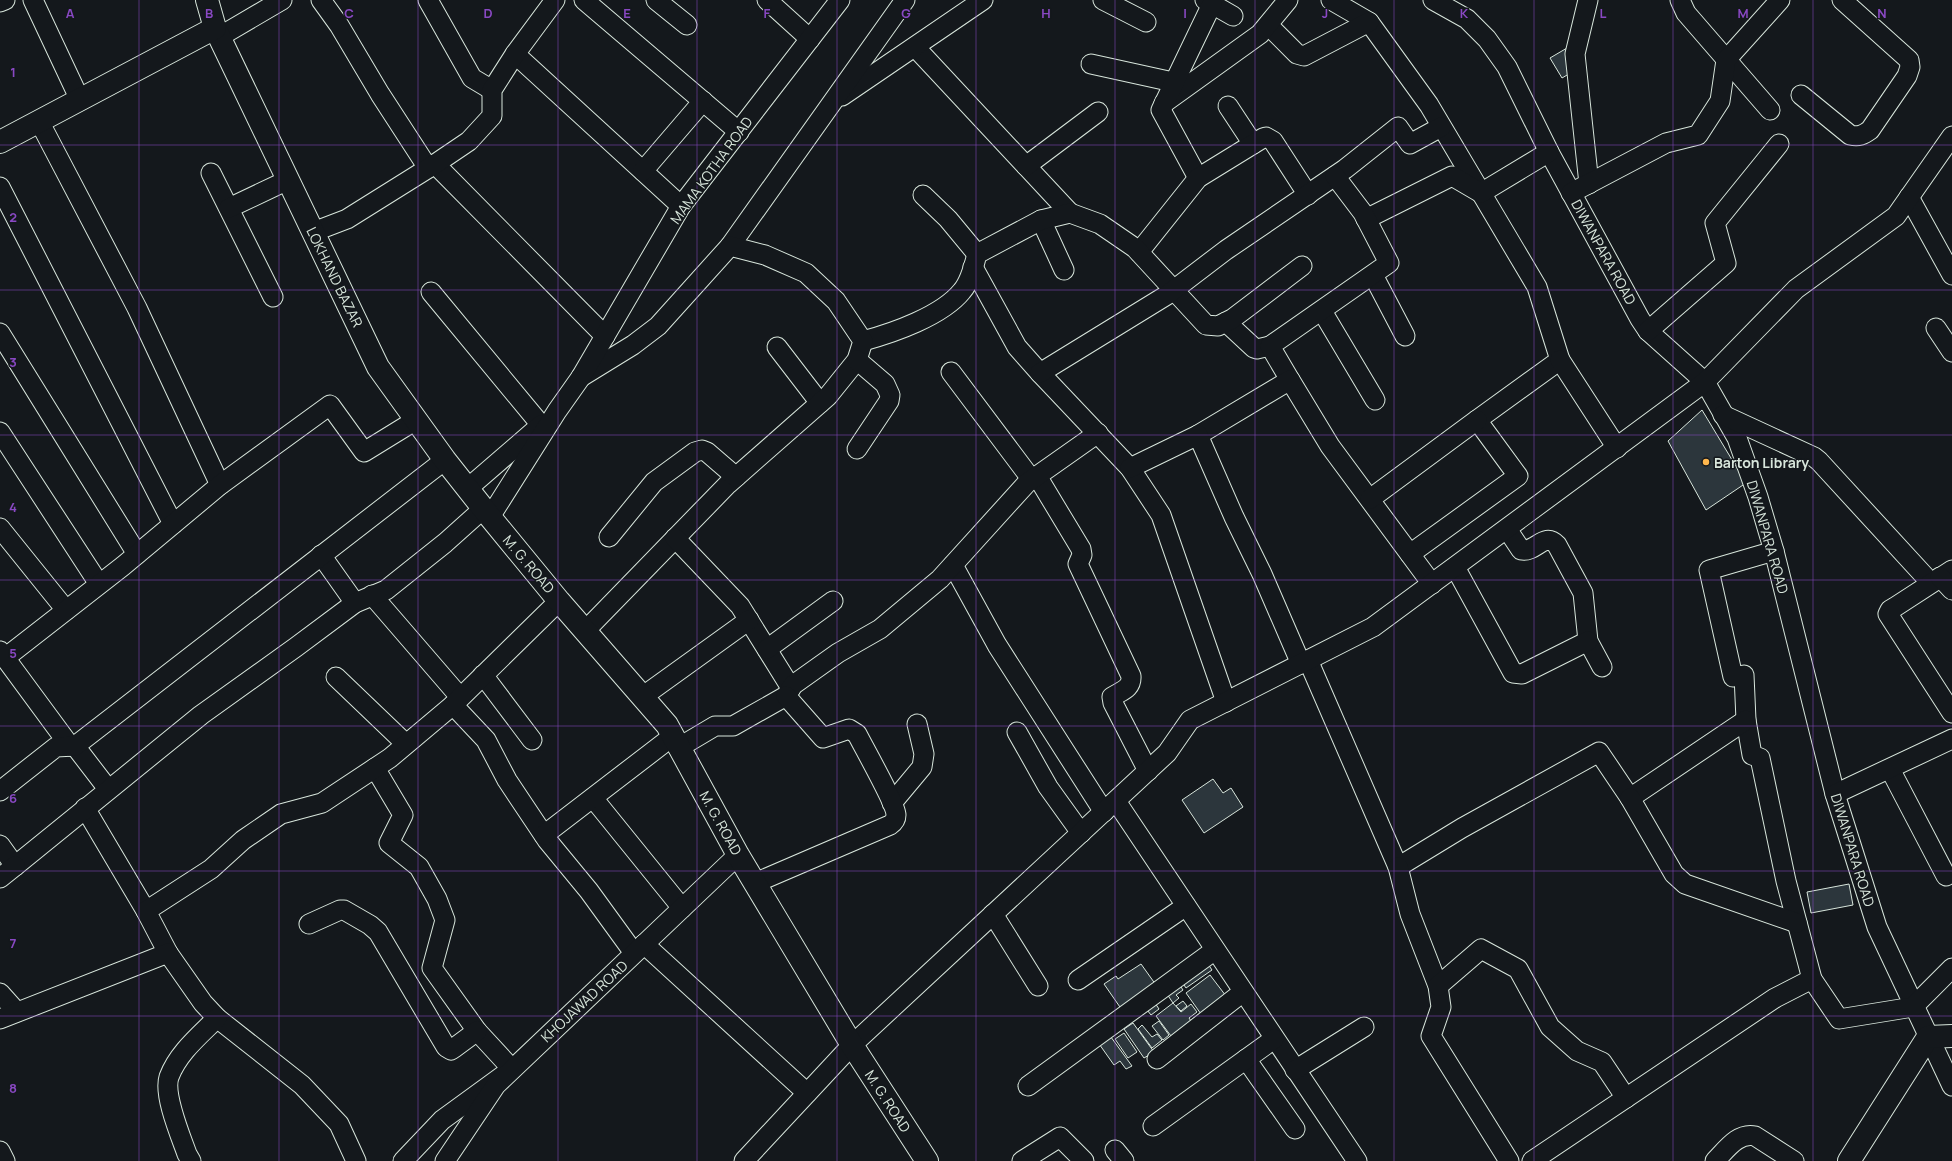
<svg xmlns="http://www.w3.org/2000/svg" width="1952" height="1161" viewBox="0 0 1952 1161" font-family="Manrope,sans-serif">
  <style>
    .building { fill: #2c363c; stroke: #d8e6dc }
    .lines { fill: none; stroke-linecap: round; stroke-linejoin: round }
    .minor-casing { stroke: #d8e6dc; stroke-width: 21 }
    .major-casing { stroke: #d8e6dc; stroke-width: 24 }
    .minor { stroke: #14181c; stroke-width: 19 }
    .major { stroke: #14181c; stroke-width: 22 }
    .grid { fill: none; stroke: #8948c3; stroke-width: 1; stroke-opacity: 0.55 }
    .poi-dot { fill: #ffb74d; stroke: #14181c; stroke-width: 1.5 }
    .labels { text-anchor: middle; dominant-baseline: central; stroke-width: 3; stroke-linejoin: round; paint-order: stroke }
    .street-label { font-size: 14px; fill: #d8e6dc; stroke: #14181c }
    .poi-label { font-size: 14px; font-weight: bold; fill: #d8e6dc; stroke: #14181c; text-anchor: start }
    .grid-label { font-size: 13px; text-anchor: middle; font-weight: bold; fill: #8948c3; stroke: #14181c; stroke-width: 3; stroke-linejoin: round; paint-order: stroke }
  </style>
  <rect width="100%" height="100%" fill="#14181c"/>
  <g class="building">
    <path d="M1567,48L1579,68L1562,78L1550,58Z"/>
    <path d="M1702,410L1746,483L1706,510L1668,441Z"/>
    <path d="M1213,779L1223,793L1231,788L1243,807L1204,833L1182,800Z"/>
    <path d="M1849,884L1853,905L1811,913L1807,892Z"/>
    <path d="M1206,961L1212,970L1186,988L1180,979Z"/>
    <path d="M1141,964L1156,985L1122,1010L1104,984L1116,976L1118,979Z"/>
    <path d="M1210,975L1226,996L1201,1014L1186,993Z"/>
    <path d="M1177,981L1183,990L1176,995L1179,998L1173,1003L1167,994Z"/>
    <path d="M1153,1000L1159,1009L1151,1015L1144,1006Z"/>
    <path d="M1183,1001L1187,1006L1181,1011L1176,1006Z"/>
    <path d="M1173,1003L1181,1012L1191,1004L1197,1012L1189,1018L1191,1021L1171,1036L1156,1016Z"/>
    <path d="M1159,1021L1169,1035L1163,1040L1152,1026Z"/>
    <path d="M1133,1023L1154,1052L1144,1058L1124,1029Z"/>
    <path d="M1142,1025L1152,1037L1157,1034L1162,1040L1152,1048L1138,1029Z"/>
    <path d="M1108,1033L1132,1066L1126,1069L1120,1061L1114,1065L1097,1041Z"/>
    <path d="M1124,1033L1137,1052L1128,1058L1115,1039Z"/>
  </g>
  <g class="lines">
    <defs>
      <g id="minor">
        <path d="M33,0L80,100"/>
        <path d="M321,0L339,25L380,94L428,168"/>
        <path d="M428,0L472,78L492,90"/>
        <path d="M584,0L739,132"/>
        <path d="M656,0L687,25"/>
        <path d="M767,0L810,39"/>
        <path d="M1103,0L1146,22"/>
        <path d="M1205,0L1233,16"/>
        <path d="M1331,0L1369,22L1429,105L1537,287L1560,360L1477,420L1518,476L1410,554"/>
        <path d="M1433,0L1467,19L1487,39L1507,67L1549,152L1640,319L1648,331L1705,382L1737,438L1758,497L1774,551L1835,794L1877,927L1952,1086"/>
        <path d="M1588,0L1575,54L1589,184"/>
        <path d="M1680,0L1686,13L1770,110"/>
        <path d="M0,2L5,0"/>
        <path d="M1268,25L1297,54L1304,56L1369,22"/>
        <path d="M219,37L282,0"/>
        <path d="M915,47L1070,213"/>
        <path d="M515,54L681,206"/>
        <path d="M1091,64L1173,82"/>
        <path d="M1801,95L1850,135C1859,137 1863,135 1870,130L1907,76L1910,67L1909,60L1842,0"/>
        <path d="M842,96L983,0"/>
        <path d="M1164,103L1260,34L1288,0"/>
        <path d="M1228,106L1253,144"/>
        <path d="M39,121L137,308L220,485"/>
        <path d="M435,164L605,336"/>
        <path d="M1026,166L1098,112"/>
        <path d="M643,171L703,101"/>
        <path d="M211,173L273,297"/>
        <path d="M1198,178L1161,110L1212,4"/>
        <path d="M0,187L173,524"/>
        <path d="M1571,193L1666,143L1698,135L1720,101L1726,60L1780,0"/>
        <path d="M923,195L948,219L977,254"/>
        <path d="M1909,197L1952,275"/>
        <path d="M229,208L288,180"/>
        <path d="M1366,219L1452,176L1481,193L1549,152"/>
        <path d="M1041,220L1064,270"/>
        <path d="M313,232L347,219L435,164L469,141L492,116V90L515,54L555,0"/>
        <path d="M730,246L905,0"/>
        <path d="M1139,252L1198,178L1263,138L1266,137L1273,141L1308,195"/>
        <path d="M973,267L1017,347L1040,373L1130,468L1161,515L1226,702"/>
        <path d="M1373,275L1405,336"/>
        <path d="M431,292L541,425"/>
        <path d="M1322,311L1375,400"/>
        <path d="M1226,322L1254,348L1257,349L1270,346"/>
        <path d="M1936,328L1952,352"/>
        <path d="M1648,331L1726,263L1715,223L1779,144"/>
        <path d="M0,333L137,554"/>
        <path d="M863,341C893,333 942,316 962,291C970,282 974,266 977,254L1041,220L1070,213L1100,224L1135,248L1206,325L1218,326L1232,319L1302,266"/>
        <path d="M777,347L820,403"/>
        <path d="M1560,360L1617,448"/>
        <path d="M951,372L1032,480"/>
        <path d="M1040,373L1167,295L1226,250L1345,169L1398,127L1410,144L1441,127"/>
        <path d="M581,377L633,345L658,326L730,246L765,255L806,273L836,301L863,341L857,360L828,396L728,484L585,631"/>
        <path d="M1290,380L1270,346L1389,263L1363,213L1335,176"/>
        <path d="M1723,415L1814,457L1819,461L1931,583"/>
        <path d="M0,432L99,584"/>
        <path d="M1198,435L1290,380L1330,446L1432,584"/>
        <path d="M857,449L889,401L890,395L885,384L857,360"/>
        <path d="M1130,468L1198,435L1234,517L1262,574L1301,664"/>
        <path d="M1037,476L1081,549L1082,555L1078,564L1131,676C1132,689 1121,691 1112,697L1113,703L1148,771"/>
        <path d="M467,489L541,425"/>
        <path d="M1370,499L1477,420"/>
        <path d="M490,517L557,411L581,377L681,206L840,0"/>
        <path d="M0,528L66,610"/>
        <path d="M1507,529L1521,550C1536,553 1544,531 1557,545L1583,593L1588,641L1602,667"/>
        <path d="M609,537L654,482L695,452L702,450L707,452L736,477"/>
        <path d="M675,538L740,606L791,688"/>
        <path d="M1774,551L1709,570L1733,677L1744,675L1746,720L1752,755L1760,758L1786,881L1812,979L1839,1019L1913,1007L1952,968"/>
        <path d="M321,555L355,603"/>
        <path d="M953,565L997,645L1104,812"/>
        <path d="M1455,567L1513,673L1522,674L1588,641"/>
        <path d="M1952,570L1895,607L1890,610L1888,614L1952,713"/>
        <path d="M1940,577L1952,590"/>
        <path d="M372,595L460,697"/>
        <path d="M767,649L833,601"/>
        <path d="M0,651L70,746"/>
        <path d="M5,658L123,566L220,485L330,405L364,452L416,420"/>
        <path d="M1308,660L1398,867L1462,828L1599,752L1630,798L1746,720"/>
        <path d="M483,675L532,740"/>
        <path d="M336,677L406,744"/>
        <path d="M642,697L749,620"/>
        <path d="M453,705L486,740L507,780L547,840L589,891L634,953"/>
        <path d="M1017,732L1048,787L1081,833"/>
        <path d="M75,746L108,789"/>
        <path d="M678,748L715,726H733L786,696L793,685L838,653L880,629L940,579L1027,483L1098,433"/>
        <path d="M375,768L403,815L389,843L419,867L437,899L445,920L432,968L477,1031L512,1069L442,1120L403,1161"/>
        <path d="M1890,769L1946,876"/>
        <path d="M0,791L56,747L75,746L445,460"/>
        <path d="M1835,794L1952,739"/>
        <path d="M593,798L682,908"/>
        <path d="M1630,798L1674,874L1685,884L1797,923"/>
        <path d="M1116,801L1357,1161"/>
        <path d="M892,803L922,767L924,754L917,724"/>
        <path d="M85,808L146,911"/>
        <path d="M544,835L673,736"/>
        <path d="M0,845L15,866L201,715L296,647L355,603L386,590L445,543L483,509"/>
        <path d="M1398,867L1410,914L1438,986L1441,1007L1431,1036L1509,1161"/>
        <path d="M0,878L15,866"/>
        <path d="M755,883L890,825C893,823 896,820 896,815C896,804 864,748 857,734L849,729L823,738L786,696"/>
        <path d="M993,914L1038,986"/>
        <path d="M309,924L340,910H344L370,925L378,932L446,1047L451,1050L454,1048L477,1031"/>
        <path d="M644,944L807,1093"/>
        <path d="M168,953L146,911L211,869L243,840L281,814L322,803L390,758L453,705L559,601"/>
        <path d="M1078,980L1186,906"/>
        <path d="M1438,986L1481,949L1518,969L1550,1027L1577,1051L1602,1062L1626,1098"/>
        <path d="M0,993L17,1012"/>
        <path d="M0,1019L168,953L203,1003L217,1018L302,1085L339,1124L356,1161"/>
        <path d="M1157,1059L1243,992"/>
        <path d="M1246,1059L1295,1129"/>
        <path d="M1295,1070L1364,1027"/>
        <path d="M1028,1086L1215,950"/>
        <path d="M1153,1126L1274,1039"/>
        <path d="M1115,1150L1124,1161"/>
        <path d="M0,1151L5,1161"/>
        <path d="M191,1161L187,1154C181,1137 163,1095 169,1077C178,1053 199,1036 217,1018"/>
        <path d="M445,1161L496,1085L738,855"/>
        <path d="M744,1161L852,1045L1167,753L1190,720L1373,627L1705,382L1796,289L1896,216L1952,136"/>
        <path d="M1022,1161L1060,1137L1084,1161"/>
        <path d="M1532,1161L1775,998L1812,979"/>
        <path d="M1715,1161C1726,1150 1738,1132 1755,1136L1794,1161"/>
      </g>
      <g id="major">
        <path d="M207,0L215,28L378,367L445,460L490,517L559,601L667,725L738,855L852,1045L927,1161"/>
        <path d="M0,142L215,28"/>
        <path d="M1849,1161L1928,1037L1952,1036"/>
      </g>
    </defs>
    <use href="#minor" class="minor-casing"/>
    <use href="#major" class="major-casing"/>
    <use href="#minor" class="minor"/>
    <use href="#major" class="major"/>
  </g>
  <path class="grid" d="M139,0V1161M279,0V1161M418,0V1161M558,0V1161M697,0V1161M837,0V1161M976,0V1161M1115,0V1161M1255,0V1161M1394,0V1161M1534,0V1161M1673,0V1161M1813,0V1161M0,145H1952M0,290H1952M0,435H1952M0,580H1952M0,726H1952M0,871H1952M0,1016H1952"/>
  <circle class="poi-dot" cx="1706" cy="462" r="4"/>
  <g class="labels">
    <g class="street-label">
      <text transform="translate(711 170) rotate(-54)">MAMA KOTHA ROAD</text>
      <text transform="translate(1604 252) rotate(61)">DIWANPARA ROAD</text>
      <text transform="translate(335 277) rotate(64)">LOKHAND BAZAR</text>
      <text transform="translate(1768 537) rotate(74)">DIWANPARA ROAD</text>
      <text transform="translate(529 564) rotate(50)">M. G. ROAD</text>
      <text transform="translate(721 823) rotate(61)">M. G. ROAD</text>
      <text transform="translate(1853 850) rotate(73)">DIWANPARA ROAD</text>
      <text transform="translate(584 1001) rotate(-43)">KHOJAWAD ROAD</text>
      <text transform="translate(888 1101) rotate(57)">M. G. ROAD</text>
    </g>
    <g class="poi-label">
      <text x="1714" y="462">Barton Library</text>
    </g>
  </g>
  <g class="grid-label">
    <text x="70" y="18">A</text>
    <text x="209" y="18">B</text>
    <text x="349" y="18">C</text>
    <text x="488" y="18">D</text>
    <text x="627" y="18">E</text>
    <text x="767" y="18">F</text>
    <text x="906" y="18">G</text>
    <text x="1046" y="18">H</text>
    <text x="1185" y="18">I</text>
    <text x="1325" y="18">J</text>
    <text x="1464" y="18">K</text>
    <text x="1603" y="18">L</text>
    <text x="1743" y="18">M</text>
    <text x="1882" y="18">N</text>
    <text x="13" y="77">1</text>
    <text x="13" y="222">2</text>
    <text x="13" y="367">3</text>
    <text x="13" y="512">4</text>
    <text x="13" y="658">5</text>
    <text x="13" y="803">6</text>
    <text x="13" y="948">7</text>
    <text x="13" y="1093">8</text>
  </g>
</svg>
